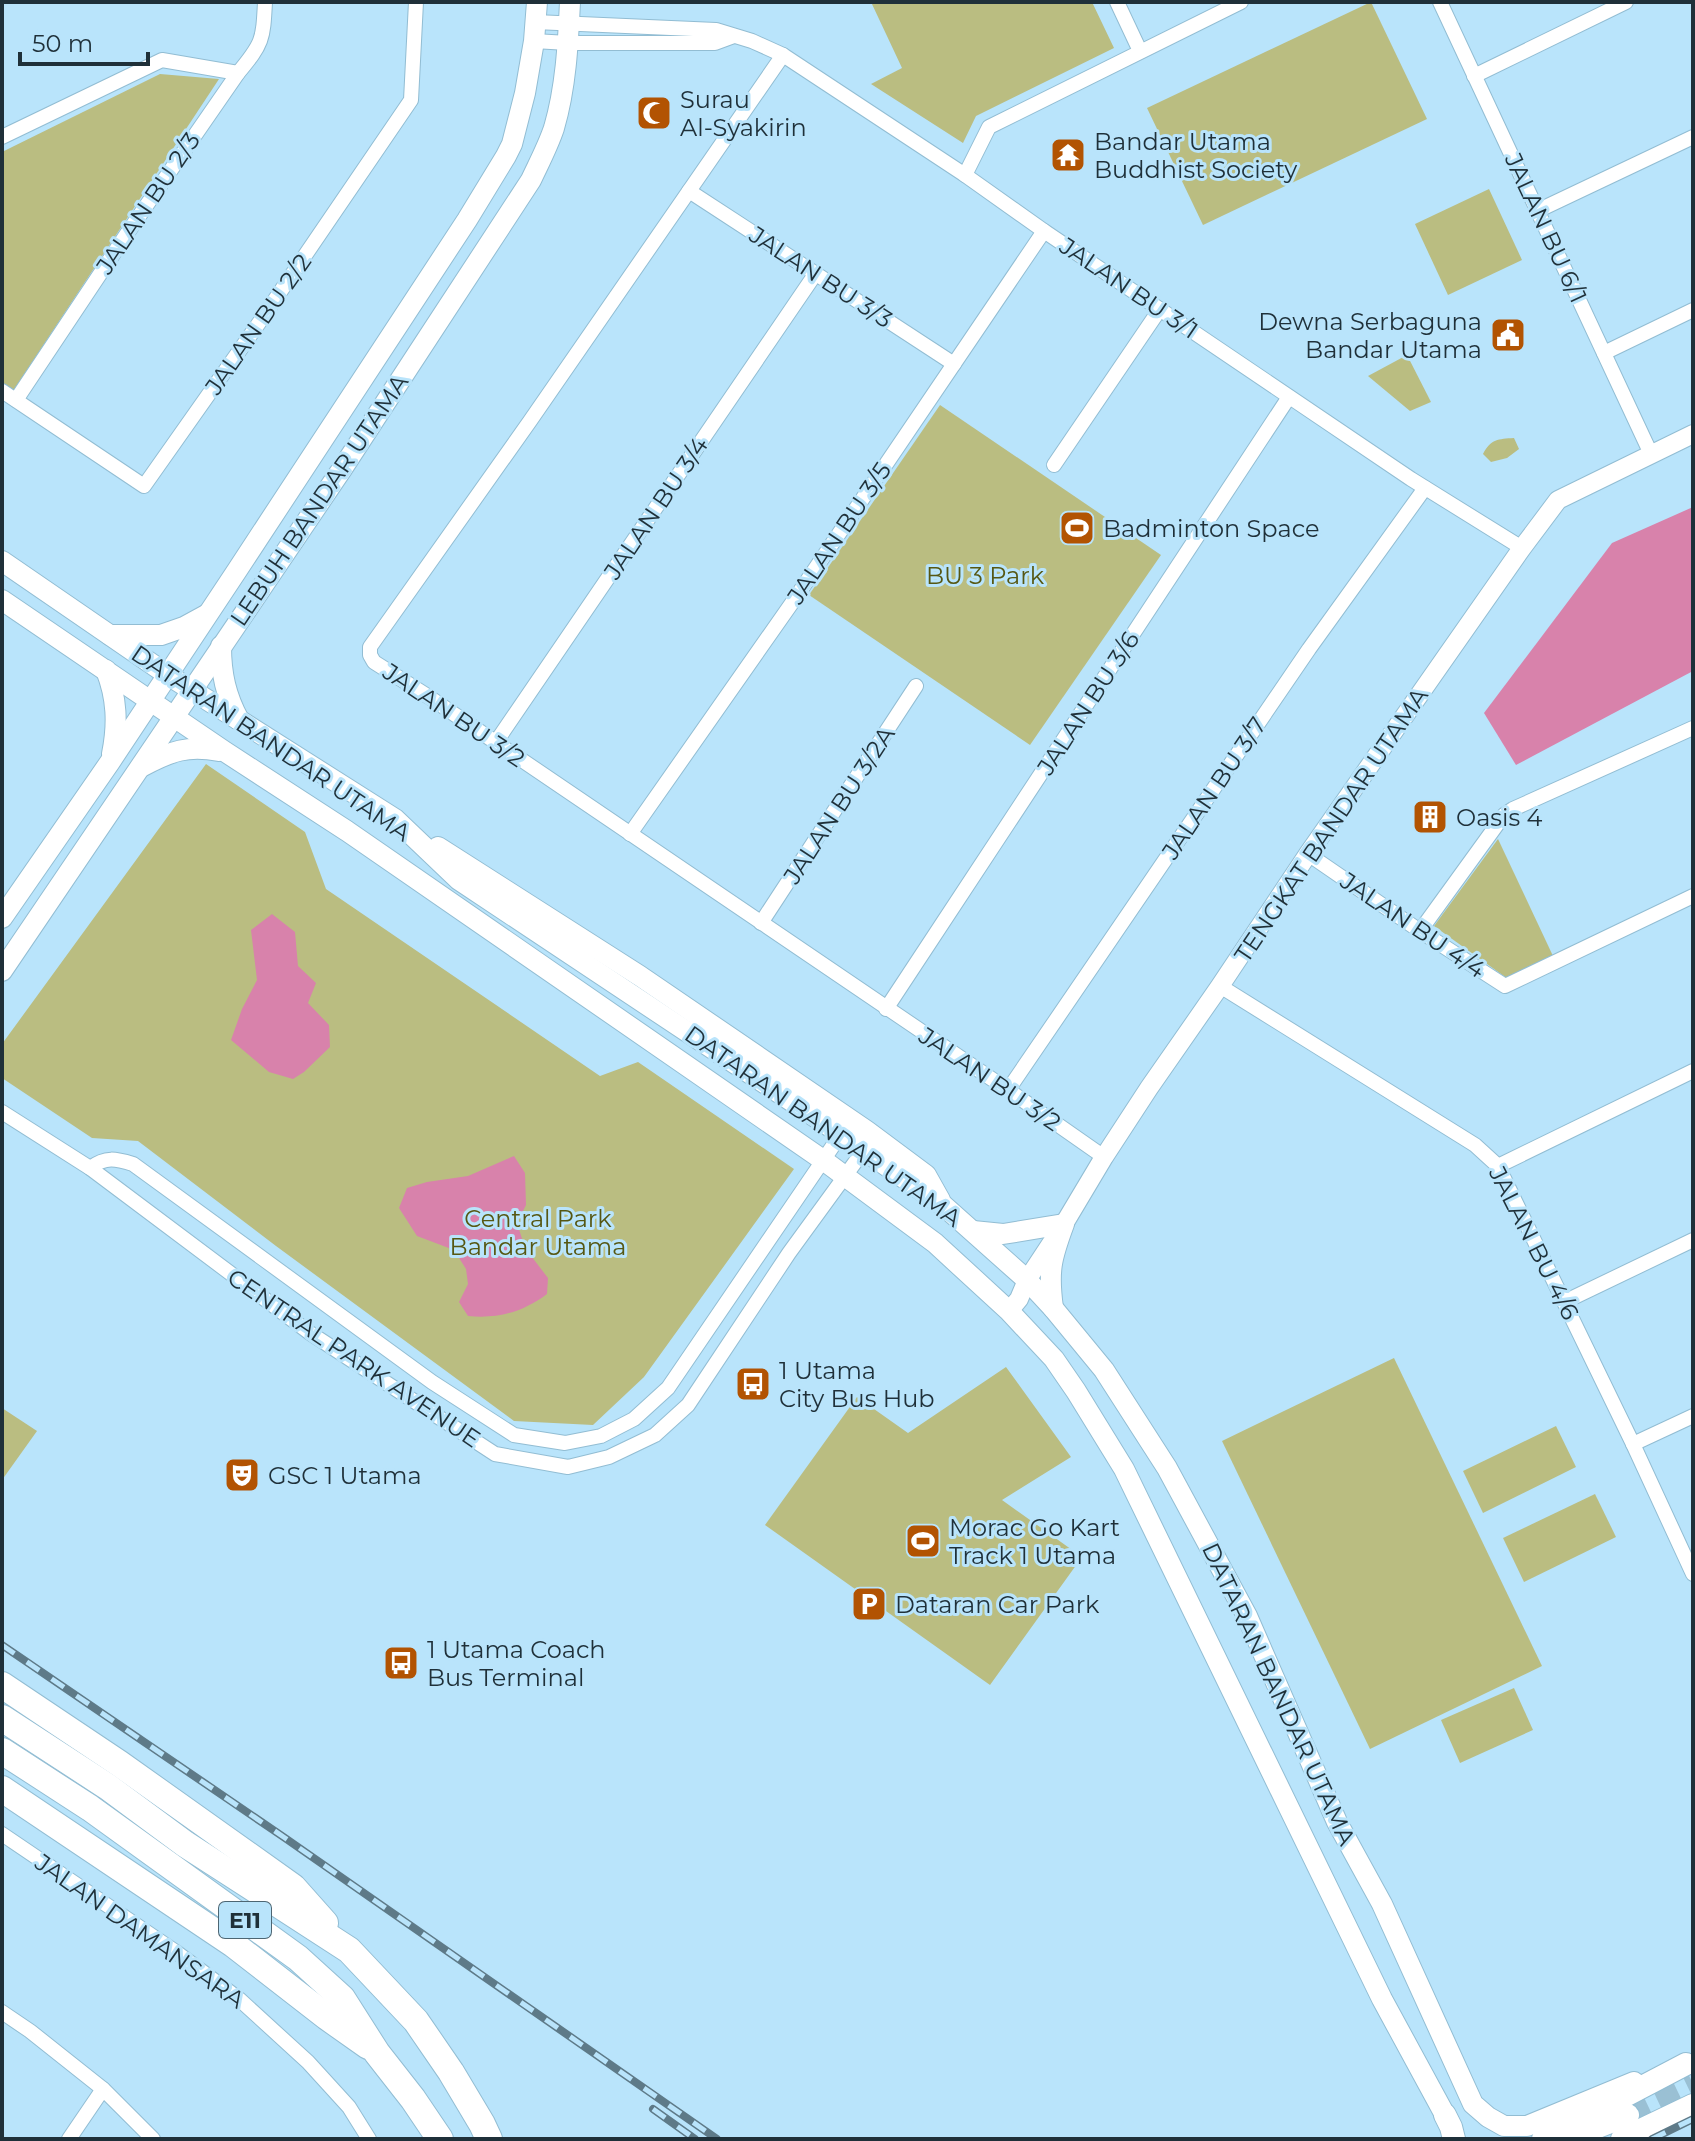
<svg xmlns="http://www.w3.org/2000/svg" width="1695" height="2141" viewBox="0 0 1695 2141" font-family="Montserrat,sans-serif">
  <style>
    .green { fill: #babd81 }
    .water { fill: #d882ab }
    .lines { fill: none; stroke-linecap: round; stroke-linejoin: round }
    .primary-tunnel { stroke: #9ac0d4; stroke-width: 22; stroke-dasharray: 22 11; stroke-linecap: butt }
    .minor-casing { stroke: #92bdd3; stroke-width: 16 }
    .tertiary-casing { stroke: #92bdd3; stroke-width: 20 }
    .secondary-casing { stroke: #92bdd3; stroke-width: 22 }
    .primary-casing { stroke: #92bdd3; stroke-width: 24 }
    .motorway-casing { stroke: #92bdd3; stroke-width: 28 }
    .minor { stroke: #fff; stroke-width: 14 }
    .tertiary { stroke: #fff; stroke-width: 18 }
    .secondary { stroke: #fff; stroke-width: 20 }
    .primary { stroke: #fff; stroke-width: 22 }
    .motorway { stroke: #fff; stroke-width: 26 }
    .rail-casing { stroke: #5e7a88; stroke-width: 8 }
    .rail { stroke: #b9e4fb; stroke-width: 5; stroke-dasharray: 15; stroke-linecap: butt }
    .labels { text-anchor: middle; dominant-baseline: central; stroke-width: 6; stroke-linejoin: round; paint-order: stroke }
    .shield { fill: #b9e4fb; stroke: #4d6673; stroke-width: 2 }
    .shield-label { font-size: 22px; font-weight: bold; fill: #1f3039 }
    .poi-label { font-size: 24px; fill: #1f3039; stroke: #b9e4fb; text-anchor: start }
    .street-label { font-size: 24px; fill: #1f3039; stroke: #b9e4fb }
    .park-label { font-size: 24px; fill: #565712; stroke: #b9e4fb }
  </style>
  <rect width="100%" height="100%" fill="#b9e4fb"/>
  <g class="green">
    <path d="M871,2H1092L1114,48L976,116L963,143L871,84L902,68Z"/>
    <path d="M1371,2L1427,119L1203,225L1147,108Z"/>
    <path d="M160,74L219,79L13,391L2,384V152Z"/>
    <path d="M1489,189L1522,260L1448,295L1415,224Z"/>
    <path d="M1407,355L1431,402L1410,411L1368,376Z"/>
    <path d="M940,405L1161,555L1030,745L809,595Z"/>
    <path d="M1514,438L1519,449L1507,458L1491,462L1483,454C1491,439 1498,439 1514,438Z"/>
    <path d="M206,764L305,832L326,889L600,1076L638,1062L794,1169L644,1377L593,1425L514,1421L276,1246L138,1141L92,1138L2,1078V1044Z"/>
    <path d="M1498,839L1553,956L1508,979L1434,926Z"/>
    <path d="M1394,1358L1542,1666L1370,1749L1222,1441Z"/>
    <path d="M1006,1367L1071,1457L1002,1500L1082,1557L990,1685L765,1525L857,1397L908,1433Z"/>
    <path d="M2,1408L37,1431L2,1480Z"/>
    <path d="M1556,1426L1576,1467L1483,1513L1463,1471Z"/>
    <path d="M1595,1494L1616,1537L1524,1582L1503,1538Z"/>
    <path d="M1514,1688L1533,1730L1460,1763L1441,1720Z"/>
  </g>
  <g class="water">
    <path d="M1693,507V671L1516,765L1484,713L1612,543Z"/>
    <path d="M272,914L295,932L298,966L316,983L308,1003L329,1025L330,1047L304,1072L293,1079L269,1072L231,1040L242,1009L257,980L251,930Z"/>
    <path d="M514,1156L525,1173L526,1205L517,1223L525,1248L548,1278L547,1294C523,1312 498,1319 468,1316L459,1302L468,1284L466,1269L454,1250L417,1236L399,1208L407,1188L427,1182L468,1176Z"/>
  </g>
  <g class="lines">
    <path class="primary-tunnel" d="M1628,2115L1693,2084"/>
    <defs>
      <g id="minor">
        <path d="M1117,2L1140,51"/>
        <path d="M1440,2L1651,454"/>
        <path d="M535,22L716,30L752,41L783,55L965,175L1044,231L1411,479L1522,548"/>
        <path d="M534,41L568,43H715L734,36"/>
        <path d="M783,55L530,421L370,647V655L374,662L429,697L1008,1090L1104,1157"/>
        <path d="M1474,76L1626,2"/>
        <path d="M2,137L162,60L238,73"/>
        <path d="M965,175L989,127L1241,2"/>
        <path d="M689,191L954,364"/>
        <path d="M1537,211L1693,137"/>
        <path d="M1604,353L1693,310"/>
        <path d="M2,391L144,486L261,320L411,100L416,2"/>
        <path d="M16,400L128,232L238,73C263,43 263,40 265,2"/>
        <path d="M1054,465L1160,309"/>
        <path d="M496,742L816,273"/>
        <path d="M630,834L794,600L1044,231"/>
        <path d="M1308,854L1420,931L1505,986L1693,896"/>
        <path d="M761,923L916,686"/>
        <path d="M1420,931L1504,815L1513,809L1693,728"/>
        <path d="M1220,986L1475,1145L1498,1166L1633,1444L1693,1574"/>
        <path d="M886,1009L1289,397"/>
        <path d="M1008,1090L1309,649L1425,488"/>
        <path d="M2,1112L90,1168L310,1333L495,1454L568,1467L609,1457L655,1435L688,1405L789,1253L864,1150"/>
        <path d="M1498,1166L1693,1071"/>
        <path d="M90,1168C106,1156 116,1159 133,1164L432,1382L514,1435L565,1443L601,1436L634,1419L668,1388L841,1134"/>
        <path d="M1564,1302L1693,1240"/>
        <path d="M1633,1444L1693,1416"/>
        <path d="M2,1834L176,1952L239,1999L308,2062L349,2107L369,2139"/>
        <path d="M2,2012L30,2031L103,2089L153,2139"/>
        <path d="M69,2139L103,2089"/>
      </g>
      <path id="tertiary" d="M1009,1311L1019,1299L1027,1280L1064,1224L1104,1157L1149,1088L1220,986L1308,854L1522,548L1558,500L1693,434"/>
      <g id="secondary">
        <path d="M2,561L168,675L395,819L459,880L841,1134L944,1206L1027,1280L1053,1308L1104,1370L1167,1468L1247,1616L1337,1822L1382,1904L1473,2104L1488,2117L1504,2126H1527L1634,2082"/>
        <path d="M2,600L224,751L347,831L823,1160L935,1243L1009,1311L1054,1359L1076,1391L1124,1469L1382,1999L1445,2115"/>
        <path d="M110,635H161L184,627L206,615"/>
        <path d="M221,646C221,674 226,696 239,720"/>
        <path d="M106,670C117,698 118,724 112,754"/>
        <path d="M143,766C171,751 188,745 219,751"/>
        <path d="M438,847L640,976L867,1131L926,1175L940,1200"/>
        <path d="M2,918L110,762L238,569L467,220L506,156L512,144L525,93L534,41L537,2"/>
        <path d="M2,971L342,469L531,180C539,163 548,146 554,128C566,87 568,44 570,2"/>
        <path d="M973,1231L1003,1234L1064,1224C1051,1259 1048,1271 1053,1308"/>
      </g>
      <g id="primary">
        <path d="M1445,2115L1451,2127L1454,2139"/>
        <path d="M1580,2134L1628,2115"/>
        <path d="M1543,2139L1686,2064"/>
        <path d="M1622,2139L1693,2105"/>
      </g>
      <g id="motorway">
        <path d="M2,1685L120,1764L293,1887L325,1923"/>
        <path d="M2,1718L108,1787L185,1844L349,1950L416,2021L451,2072L482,2124L489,2139"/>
        <path d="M2,1751L90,1808L298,1958L342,1998L377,2053L413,2099L440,2139"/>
        <path d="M2,1789L233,1944L327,2017L368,2046"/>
      </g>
    </defs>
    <use href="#minor" class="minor-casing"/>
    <use href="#tertiary" class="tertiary-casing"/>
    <use href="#secondary" class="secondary-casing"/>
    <use href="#primary" class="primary-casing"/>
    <use href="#motorway" class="motorway-casing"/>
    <use href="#minor" class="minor"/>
    <use href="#tertiary" class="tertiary"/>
    <use href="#secondary" class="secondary"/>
    <use href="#primary" class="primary"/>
    <use href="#motorway" class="motorway"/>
    <defs>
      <g id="rail">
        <path d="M2,1645L285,1838L717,2139"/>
        <path d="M653,2109L695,2139"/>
        <path d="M1652,2139L1693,2119"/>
      </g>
    </defs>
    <use href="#rail" class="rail-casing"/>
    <use href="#rail" class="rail"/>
  </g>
  <defs>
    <symbol id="mosque-square" viewBox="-11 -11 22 22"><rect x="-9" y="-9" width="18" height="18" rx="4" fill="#b25302" stroke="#b9e4fb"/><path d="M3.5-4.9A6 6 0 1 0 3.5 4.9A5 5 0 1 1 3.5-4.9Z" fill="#fff"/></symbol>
    <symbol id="temple-square" viewBox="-11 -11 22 22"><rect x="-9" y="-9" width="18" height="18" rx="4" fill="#b25302" stroke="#b9e4fb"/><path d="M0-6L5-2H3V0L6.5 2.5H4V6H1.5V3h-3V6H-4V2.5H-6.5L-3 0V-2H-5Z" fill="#fff"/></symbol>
    <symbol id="civic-square" viewBox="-11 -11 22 22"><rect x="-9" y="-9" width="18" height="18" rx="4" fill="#b25302" stroke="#b9e4fb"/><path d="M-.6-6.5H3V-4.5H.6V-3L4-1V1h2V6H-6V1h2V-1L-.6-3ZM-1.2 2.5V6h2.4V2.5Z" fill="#fff"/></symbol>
    <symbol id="stadium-square" viewBox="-11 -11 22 22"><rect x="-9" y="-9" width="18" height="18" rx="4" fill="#b25302" stroke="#b9e4fb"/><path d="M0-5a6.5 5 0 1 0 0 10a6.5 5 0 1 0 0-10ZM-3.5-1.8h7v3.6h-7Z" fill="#fff"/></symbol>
    <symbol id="building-square" viewBox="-11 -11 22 22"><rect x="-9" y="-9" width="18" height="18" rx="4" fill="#b25302" stroke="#b9e4fb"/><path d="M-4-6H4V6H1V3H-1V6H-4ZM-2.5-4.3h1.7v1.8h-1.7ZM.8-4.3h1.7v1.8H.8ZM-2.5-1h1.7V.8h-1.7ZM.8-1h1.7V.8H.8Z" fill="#fff"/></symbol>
    <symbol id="bus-square" viewBox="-11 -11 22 22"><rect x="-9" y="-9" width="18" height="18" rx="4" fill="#b25302" stroke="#b9e4fb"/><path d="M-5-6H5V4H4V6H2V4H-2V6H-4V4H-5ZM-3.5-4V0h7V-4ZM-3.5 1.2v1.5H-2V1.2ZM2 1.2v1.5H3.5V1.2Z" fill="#fff"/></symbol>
    <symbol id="theatre-square" viewBox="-11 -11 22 22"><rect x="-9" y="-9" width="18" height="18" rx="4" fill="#b25302" stroke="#b9e4fb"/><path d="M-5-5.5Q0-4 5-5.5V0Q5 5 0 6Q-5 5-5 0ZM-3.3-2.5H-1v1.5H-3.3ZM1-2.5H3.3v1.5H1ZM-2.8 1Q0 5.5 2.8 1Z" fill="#fff"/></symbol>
    <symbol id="parking-square" viewBox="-11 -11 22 22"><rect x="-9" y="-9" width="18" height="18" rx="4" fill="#b25302" stroke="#b9e4fb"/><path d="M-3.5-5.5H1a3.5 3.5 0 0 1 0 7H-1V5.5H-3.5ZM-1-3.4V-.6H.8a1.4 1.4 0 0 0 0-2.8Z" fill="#fff"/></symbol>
  </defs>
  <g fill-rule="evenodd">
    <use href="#mosque-square" x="634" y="93" width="40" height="40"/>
    <use href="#temple-square" x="1048" y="135" width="40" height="40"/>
    <use href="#civic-square" x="1488" y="315" width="40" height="40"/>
    <use href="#stadium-square" x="1057" y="508" width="40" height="40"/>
    <use href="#building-square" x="1410" y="797" width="40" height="40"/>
    <use href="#bus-square" x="733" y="1364" width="40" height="40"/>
    <use href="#theatre-square" x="222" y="1455" width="40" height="40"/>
    <use href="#stadium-square" x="903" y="1521" width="40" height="40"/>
    <use href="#parking-square" x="849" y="1584" width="40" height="40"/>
    <use href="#bus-square" x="381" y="1643" width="40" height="40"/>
  </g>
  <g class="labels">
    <rect class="shield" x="219" y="1902" width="52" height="36" rx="6"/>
    <g class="shield-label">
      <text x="245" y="1920">E11</text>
    </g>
    <g class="poi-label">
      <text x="680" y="99">Surau<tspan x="680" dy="28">Al-Syakirin</tspan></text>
      <text x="1094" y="141">Bandar Utama<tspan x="1094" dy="28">Buddhist Society</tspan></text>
      <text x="1482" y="321" text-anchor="end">Dewna Serbaguna<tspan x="1482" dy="28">Bandar Utama</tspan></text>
      <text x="1103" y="528">Badminton Space</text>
      <text x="1456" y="817">Oasis 4</text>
      <text x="779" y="1370">1 Utama<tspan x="779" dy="28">City Bus Hub</tspan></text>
      <text x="268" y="1475">GSC 1 Utama</text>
      <text x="949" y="1527">Morac Go Kart<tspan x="949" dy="28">Track 1 Utama</tspan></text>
      <text x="895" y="1604">Dataran Car Park</text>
      <text x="427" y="1649">1 Utama Coach<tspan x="427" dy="28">Bus Terminal</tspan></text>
    </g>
    <g class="street-label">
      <text transform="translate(148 203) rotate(-56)">JALAN BU 2/3</text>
      <text transform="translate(1546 228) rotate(65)">JALAN BU 6/1</text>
      <text transform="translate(821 277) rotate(33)">JALAN BU 3/3</text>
      <text transform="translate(1129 288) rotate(34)">JALAN BU 3/1</text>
      <text transform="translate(258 324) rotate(-55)">JALAN BU 2/2</text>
      <text transform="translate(319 500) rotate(-56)">LEBUH BANDAR UTAMA</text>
      <text transform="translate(656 508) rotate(-56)">JALAN BU 3/4</text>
      <text transform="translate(839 533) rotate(-56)">JALAN BU 3/5</text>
      <text transform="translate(1088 703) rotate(-57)">JALAN BU 3/6</text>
      <text transform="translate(454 715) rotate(34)">JALAN BU 3/2</text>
      <text transform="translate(271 743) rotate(34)">DATARAN BANDAR UTAMA</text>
      <text transform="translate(1214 788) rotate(-56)">JALAN BU 3/7</text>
      <text transform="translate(839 805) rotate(-57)">JALAN BU 3/2A</text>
      <text transform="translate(1331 825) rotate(-56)">TENGKAT BANDAR UTAMA</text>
      <text transform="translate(1413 925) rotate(34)">JALAN BU 4/4</text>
      <text transform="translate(990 1079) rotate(34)">JALAN BU 3/2</text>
      <text transform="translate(823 1126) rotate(35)">DATARAN BANDAR UTAMA</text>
      <text transform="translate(1534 1243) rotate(63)">JALAN BU 4/6</text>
      <text transform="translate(354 1358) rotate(34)">CENTRAL PARK AVENUE</text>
      <text transform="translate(1279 1694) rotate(65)">DATARAN BANDAR UTAMA</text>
      <text transform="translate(140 1931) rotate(35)">JALAN DAMANSARA</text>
    </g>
    <g class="park-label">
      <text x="985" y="575">BU 3 Park</text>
      <text x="538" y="1218">Central Park<tspan x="538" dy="28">Bandar Utama</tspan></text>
    </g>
  </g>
  <rect width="1695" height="2141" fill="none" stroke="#1f3039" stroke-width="8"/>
  <path d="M20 52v12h128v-12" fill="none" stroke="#1f3039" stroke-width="4"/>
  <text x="32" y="52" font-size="24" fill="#1f3039" stroke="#b9e4fb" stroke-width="6" paint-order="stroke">50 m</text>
</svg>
